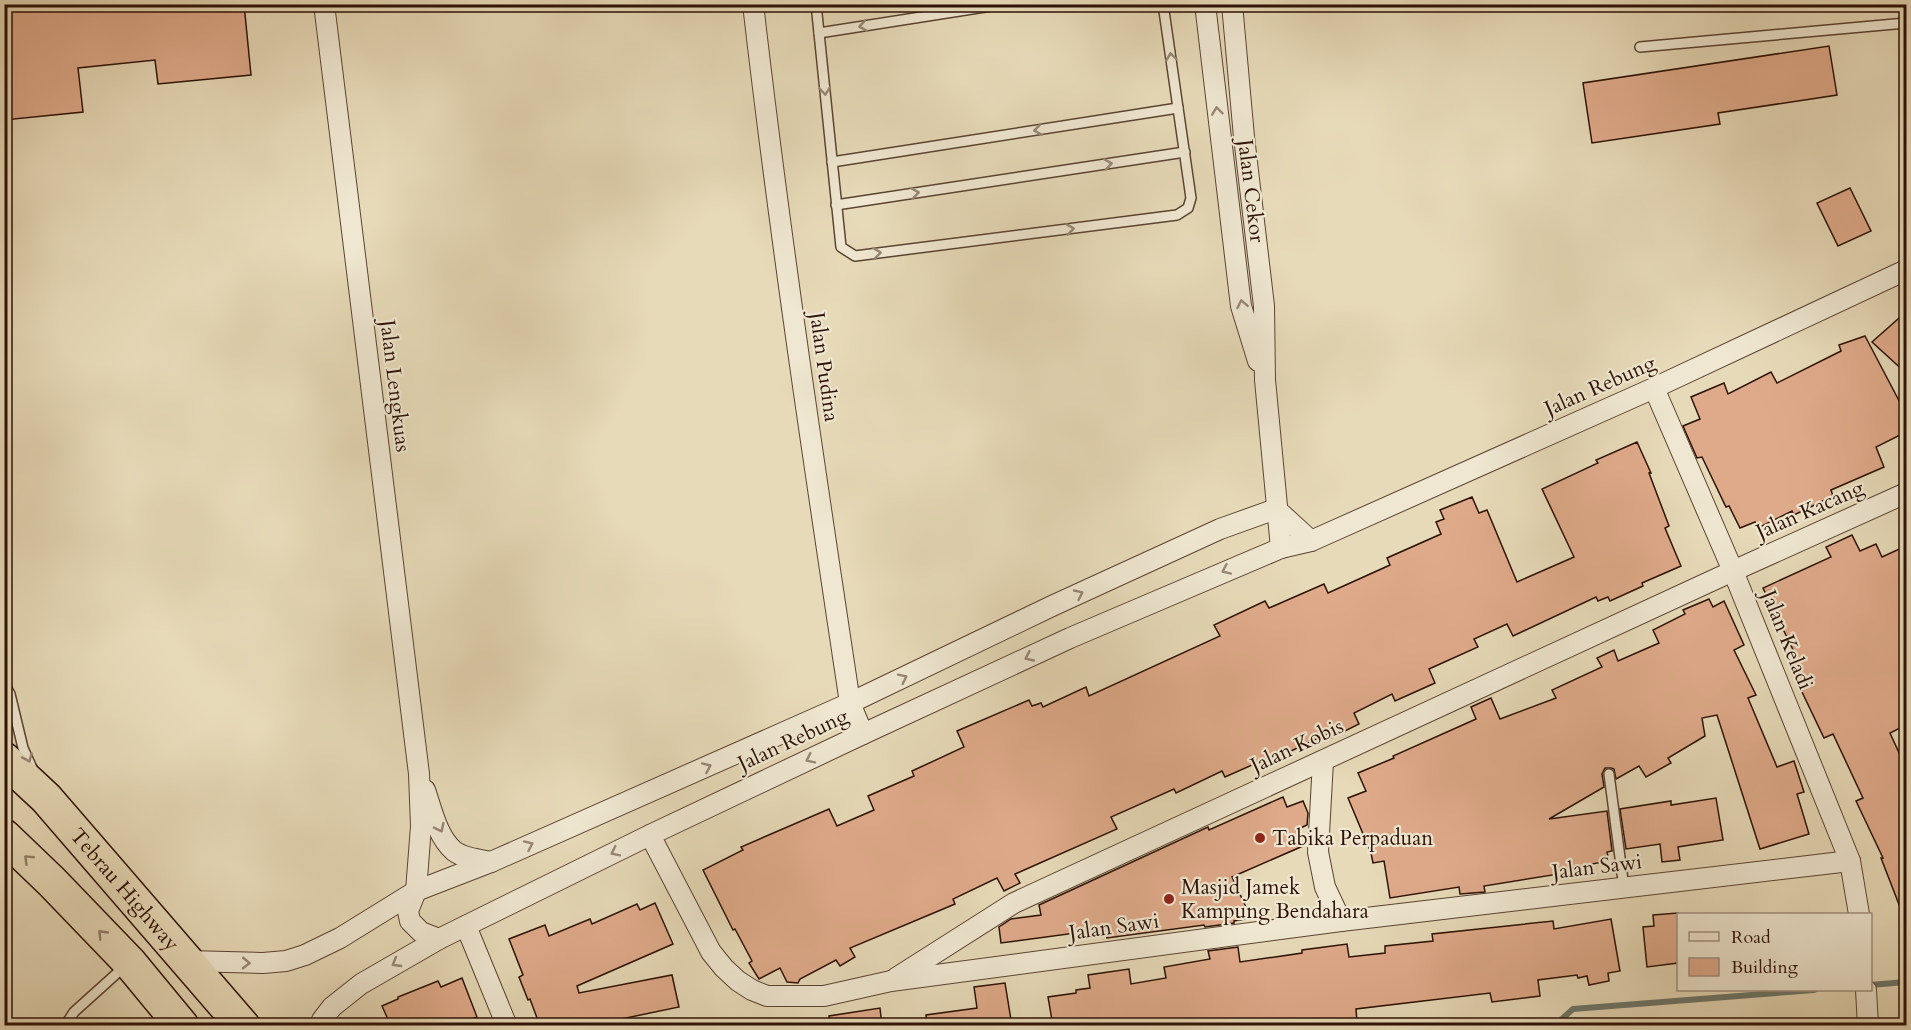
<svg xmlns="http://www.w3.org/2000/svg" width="1911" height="1030" viewBox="0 0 1911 1030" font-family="Cardo,serif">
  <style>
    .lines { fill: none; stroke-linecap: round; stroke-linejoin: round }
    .stream { stroke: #6c776c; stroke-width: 6 }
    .building { fill: #dfaa8a; stroke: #2c1106; stroke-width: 1.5 }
    .lane-casing { stroke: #5b4332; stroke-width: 12 }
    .street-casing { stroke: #5b4332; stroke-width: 22 }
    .highway-casing { stroke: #2c1106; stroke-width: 36 }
    .lane { stroke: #efe7d1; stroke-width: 9 }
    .street { stroke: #efe7d1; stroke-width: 20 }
    .highway { stroke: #e7dab8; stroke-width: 33 }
    .oneway { stroke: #978776 }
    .oneway2 { stroke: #938068 }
    .poi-dot { fill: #8f2418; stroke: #efe7d1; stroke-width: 2 }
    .labels { text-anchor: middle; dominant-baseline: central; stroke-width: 4.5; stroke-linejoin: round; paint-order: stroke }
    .street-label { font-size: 21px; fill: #2c1106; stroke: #efe7d1 }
    .poi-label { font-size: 21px; fill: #2c1106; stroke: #efe7d1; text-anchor: start }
  </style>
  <rect width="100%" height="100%" fill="#e7dab8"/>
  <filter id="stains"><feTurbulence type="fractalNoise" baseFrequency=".00333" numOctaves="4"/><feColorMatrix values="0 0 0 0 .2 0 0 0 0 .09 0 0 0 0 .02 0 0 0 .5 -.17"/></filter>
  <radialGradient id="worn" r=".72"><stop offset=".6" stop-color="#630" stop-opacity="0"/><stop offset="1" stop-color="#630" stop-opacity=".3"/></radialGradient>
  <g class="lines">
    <g class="stream">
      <path d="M1870,985L1906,982"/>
      <path d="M1554,1026L1573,1009L1814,990"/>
    </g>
  </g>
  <g class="building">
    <path d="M4,4H244L251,75L158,84L155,60L78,68L83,112L4,120Z"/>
    <path d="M1829,46L1837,95L1718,113L1720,124L1592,143L1583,83Z"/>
    <path d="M1850,188L1871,231L1838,246L1817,203Z"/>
    <path d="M1906,312V373L1872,342Z"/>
    <path d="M1865,336L1906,414V432L1876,447L1884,467L1831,490L1833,496L1794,515L1792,511L1758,528L1755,522L1740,528L1729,506L1726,507L1702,457L1697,458L1683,426L1700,419L1691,397L1724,383L1728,394L1771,372L1777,383L1841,351L1839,345Z"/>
    <path d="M1637,442L1651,473H1649L1669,526L1665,528L1681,566L1642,583L1643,586L1610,601L1608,597L1598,601L1596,597L1513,636L1507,624L1474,639L1478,647L1429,669L1435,683L1395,701L1392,694L1354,713L1359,724L1331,738L1329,733L1289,752L1288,749L1225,777L1222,771L1176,793L1174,789L1111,817L1117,829L1015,874L1020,883L1004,891L997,878L953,899L955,904L850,948L855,957L840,966L836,960L800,979L798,983L787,982L780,968L759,979L749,963L752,961L735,929L733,930L703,870L743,850L741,847L829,809L837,826L874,810L868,796L914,776L912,771L964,747L957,731L1029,700L1032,706L1041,703L1043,707L1086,687L1089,696L1220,636L1214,625L1265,601L1269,608L1324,584L1328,593L1390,565L1387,558L1441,534L1436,522L1444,519L1440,510L1472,497L1479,513L1487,510L1517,582L1574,557L1542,489L1598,463L1596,460Z"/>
    <path d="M1852,535L1860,551L1876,544L1882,557L1906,546V725L1890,733L1906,768L1905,920L1881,858H1883L1856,801L1863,798L1833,734L1824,738L1802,692L1790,664L1798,660L1763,588L1831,557L1826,547Z"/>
    <path d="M1709,599L1713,607L1724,601L1744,645L1734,650L1756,695L1748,698L1777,767L1794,761L1804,792L1797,794L1809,834L1760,849L1717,715L1702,718L1705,736L1668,758L1671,763L1646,777L1639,766L1616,779L1614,769L1611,768H1605L1602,774L1604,787L1549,819L1607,811L1612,851L1607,852L1609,861L1558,870L1559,874L1484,886L1485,892L1460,894L1459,887L1390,898L1384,861L1373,863L1371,853L1348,798L1366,791L1358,773L1394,758L1393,756L1476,719L1471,707L1491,698L1500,719L1556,698L1552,690L1602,667L1597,658L1614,650L1618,661L1659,643L1653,630L1685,614L1683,610Z"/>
    <path d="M1283,797L1287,807L1303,801L1308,813L1307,825L1296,830L1303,846L1232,877L1251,918L1234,921V923L1205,927L1204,925L1107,938L1105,929L1001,943L999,927L1011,919L1041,915L1039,905L1208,827L1209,830Z"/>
    <path d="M1716,798L1723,840L1678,847L1680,860L1662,862L1660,844L1626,849L1620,809L1671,801V805Z"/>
    <path d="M655,903L673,944L577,986L579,993L672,975L679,1007L602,1023L603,1026H540L530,999L528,1000L519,977L523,975L509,939L545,925L549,936L590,919L592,924L637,904L640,910Z"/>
    <path d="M1678,913V963L1647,967L1643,927L1654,926L1653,915Z"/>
    <path d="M1611,919L1620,971L1608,973L1609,981L1589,985L1587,976L1578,978L1577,975L1538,980L1540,996L1492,1002L1490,993L1356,1009L1357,1022L1327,1026H1053L1048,997L1076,993V990L1090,988L1088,975L1129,969L1131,984L1166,978L1164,967L1210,959L1208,951L1238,947L1240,962L1302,953V950L1347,944L1349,957L1385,953V946L1433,941L1432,934L1553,921L1554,929Z"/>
    <path d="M462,978L477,1017L458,1026H391L382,1006L398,999V997L438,981L441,987Z"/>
    <path d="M1005,983L1012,1026H927L926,1015L977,1008L974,987Z"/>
    <path d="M880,1008L882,1026H830L829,1016Z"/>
  </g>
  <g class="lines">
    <defs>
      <g id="lane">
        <path d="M816,4L819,33L1004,4"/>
        <path d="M819,33L841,247L855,256L1177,215L1188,208L1191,198L1163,4"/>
        <path d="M1640,47L1906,23"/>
        <path d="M832,162L1178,108"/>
        <path d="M836,205L1185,152"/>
        <path d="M4,683L10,694L23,748L32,768"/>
        <path d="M1609,774L1624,888"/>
        <path d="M65,1026L74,1012L125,966"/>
      </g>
      <g id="street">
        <path d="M324,4L419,774L421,826L416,891L408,911L410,921L421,932L439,939"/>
        <path d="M753,4C780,238 815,471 850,703L863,734"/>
        <path d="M1205,4L1241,306L1258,361"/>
        <path d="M1232,4L1244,137L1264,306L1265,380L1281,548"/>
        <path d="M1654,388L1733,571L1850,861L1859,914"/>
        <path d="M1276,509L1311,541"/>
        <path d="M1323,761L1318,852L1325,887L1341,921"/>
        <path d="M425,790C432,810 437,836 454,851C463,858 480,860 491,862"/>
        <path d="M650,835L711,952L724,968L738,981L752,990L767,996H824L891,981L1341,921L1850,861"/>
        <path d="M466,926L507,1026"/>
        <path d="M188,961L263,963L286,961L305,955L340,938L416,891L491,862L850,703L1052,606L1220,529L1276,509"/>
        <path d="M896,978L1014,903L1733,571L1906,493"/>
        <path d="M1866,990L1868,1026"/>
        <path d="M321,1026L322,1020L332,1007L361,984L439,939L650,835L863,734L1070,638L1281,548L1311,541L1654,388L1906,270"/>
      </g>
      <g id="highway">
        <path id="s1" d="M4,759L46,798L243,1026"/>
        <path d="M4,836L52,882L130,963L182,1026"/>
      </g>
    </defs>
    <use href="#lane" class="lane-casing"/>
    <use href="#street" class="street-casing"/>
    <use href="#highway" class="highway-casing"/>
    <use href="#lane" class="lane"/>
    <use href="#street" class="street"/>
    <use href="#highway" class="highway"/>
  </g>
  <defs><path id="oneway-chevron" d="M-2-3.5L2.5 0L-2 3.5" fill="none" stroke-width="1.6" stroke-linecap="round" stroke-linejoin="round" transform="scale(1.5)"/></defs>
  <g class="oneway">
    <use href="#oneway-chevron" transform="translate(863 26) rotate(171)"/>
    <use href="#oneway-chevron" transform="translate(1171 57) rotate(-98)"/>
    <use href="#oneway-chevron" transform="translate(825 91) rotate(84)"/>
    <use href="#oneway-chevron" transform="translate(1217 111) rotate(-97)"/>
    <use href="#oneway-chevron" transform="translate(1038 130) rotate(171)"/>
    <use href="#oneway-chevron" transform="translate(1108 164) rotate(-9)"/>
    <use href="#oneway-chevron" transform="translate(915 193) rotate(-9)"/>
    <use href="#oneway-chevron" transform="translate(1070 229) rotate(-7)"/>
    <use href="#oneway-chevron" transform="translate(877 253) rotate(-7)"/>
    <use href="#oneway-chevron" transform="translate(1242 304) rotate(-101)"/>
    <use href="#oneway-chevron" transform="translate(1226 570) rotate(156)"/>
    <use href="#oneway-chevron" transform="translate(1079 594) rotate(-25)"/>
    <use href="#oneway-chevron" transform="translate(1029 657) rotate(155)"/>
    <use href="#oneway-chevron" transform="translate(903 678) rotate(-26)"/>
    <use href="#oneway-chevron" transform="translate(28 758) rotate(66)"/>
    <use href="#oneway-chevron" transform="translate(810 759) rotate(154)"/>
    <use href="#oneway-chevron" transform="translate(707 767) rotate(-24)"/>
    <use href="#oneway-chevron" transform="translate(440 828) rotate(64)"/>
    <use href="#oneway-chevron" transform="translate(529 845) rotate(-24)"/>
    <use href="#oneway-chevron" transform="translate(615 852) rotate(154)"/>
    <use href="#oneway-chevron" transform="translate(246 963) rotate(1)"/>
    <use href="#oneway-chevron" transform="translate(396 963) rotate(150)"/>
  </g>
  <g class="oneway2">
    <use href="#oneway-chevron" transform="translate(28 859) rotate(-136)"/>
    <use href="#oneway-chevron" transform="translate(102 934) rotate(-134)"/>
  </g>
  <g class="poi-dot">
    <circle cx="1260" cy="838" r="6"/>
    <circle cx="1169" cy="899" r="6"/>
  </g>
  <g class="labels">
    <g class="street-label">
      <text transform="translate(1251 191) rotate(83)">Jalan Cekor</text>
      <text transform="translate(824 367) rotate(82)">Jalan Pudina</text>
      <text transform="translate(395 386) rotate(83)">Jalan Lengkuas</text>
      <text transform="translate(1600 386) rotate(-24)">Jalan Rebung</text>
      <text transform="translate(1810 510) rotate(-24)">Jalan Kacang</text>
      <text transform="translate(1787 640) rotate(68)">Jalan Keladi</text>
      <text transform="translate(793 740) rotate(-25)">Jalan Rebung</text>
      <text transform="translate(1297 746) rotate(-25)">Jalan Kobis</text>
      <text transform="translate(1597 867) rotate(-7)">Jalan Sawi</text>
      <text stroke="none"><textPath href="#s1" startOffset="178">Tebrau Highway</textPath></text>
      <text transform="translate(1114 927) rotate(-8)">Jalan Sawi</text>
    </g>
    <g class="poi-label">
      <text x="1272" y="838">Tabika Perpaduan</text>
      <text x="1181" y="887">Masjid Jamek<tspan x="1181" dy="24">Kampung Bendahara</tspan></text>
    </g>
  </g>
  <rect width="1911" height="1030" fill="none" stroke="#e7dab8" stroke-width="24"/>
  <rect x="6" y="6" width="1899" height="1018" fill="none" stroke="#2c1106" stroke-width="3"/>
  <rect x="12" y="12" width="1887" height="1006" fill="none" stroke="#2c1106" stroke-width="1.5"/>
  <rect x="1677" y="913" width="195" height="78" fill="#efe7d1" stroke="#a19180" stroke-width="1.5"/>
  <rect x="1689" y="932" width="30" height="9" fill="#efe7d1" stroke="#a19180" stroke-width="1.5"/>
  <text x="1731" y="943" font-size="18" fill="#2c1106">Road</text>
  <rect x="1689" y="958" width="30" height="18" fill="#dfaa8a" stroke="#a19180" stroke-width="1.5"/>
  <text x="1731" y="973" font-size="18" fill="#2c1106">Building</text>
  <rect width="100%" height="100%" filter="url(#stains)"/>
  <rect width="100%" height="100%" fill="url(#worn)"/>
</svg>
